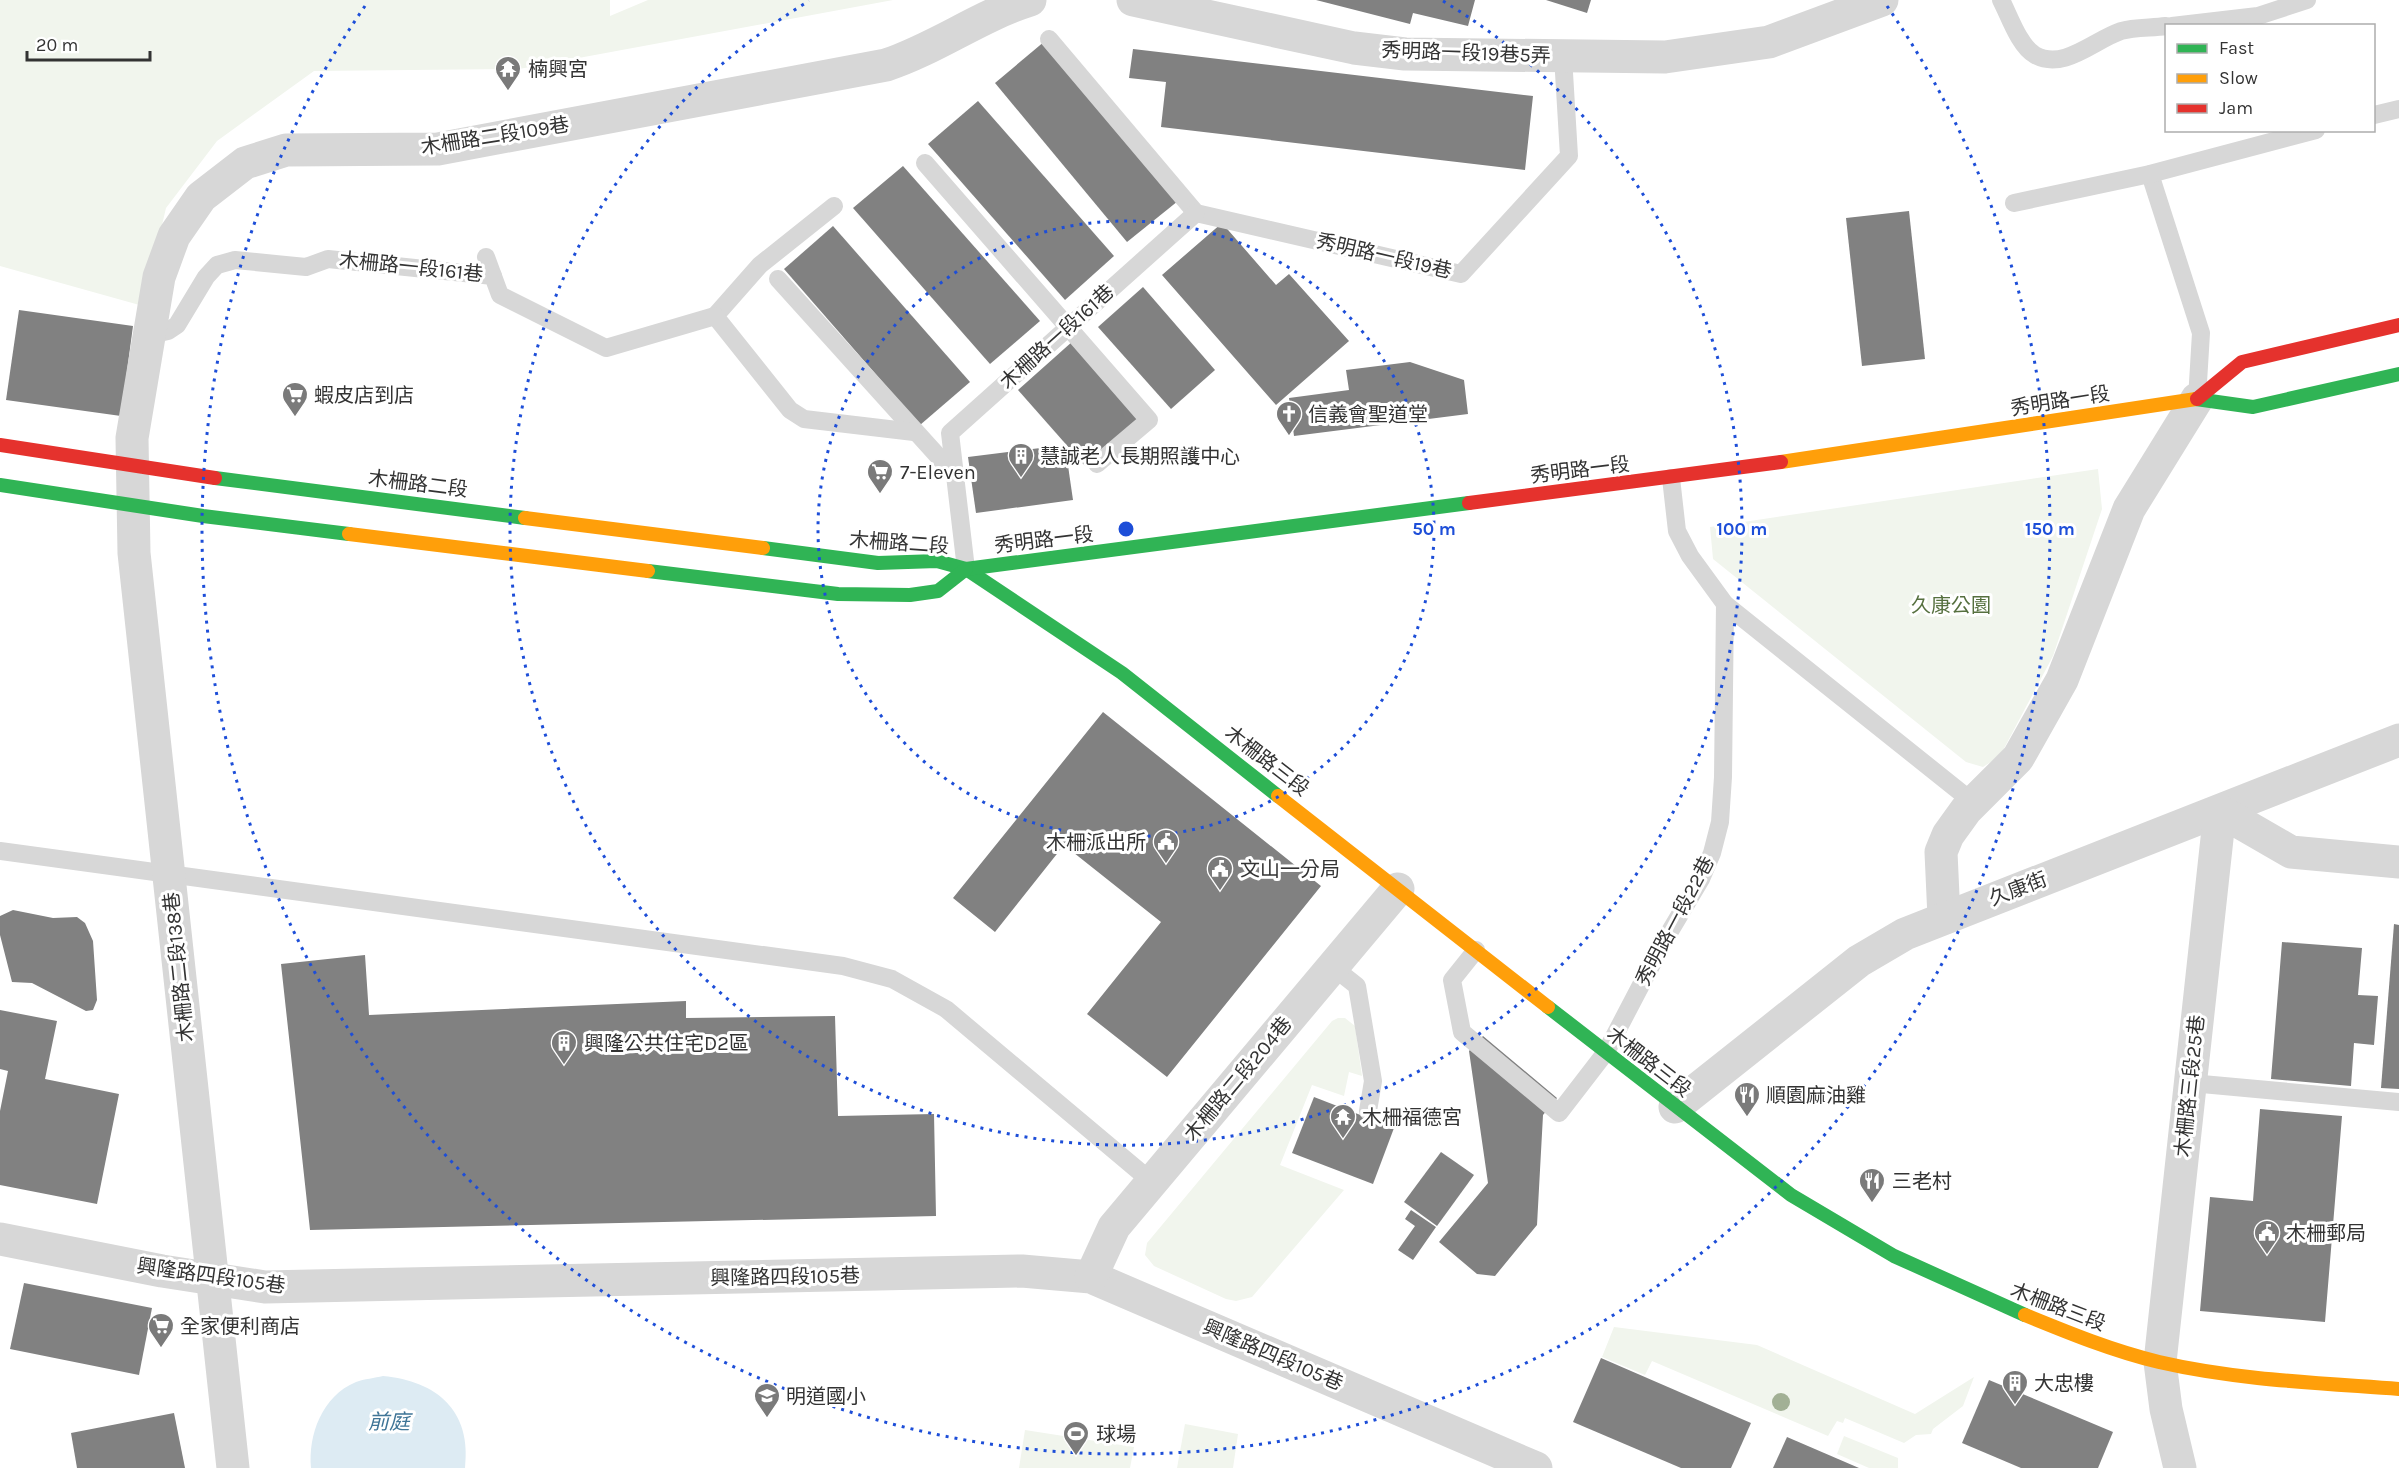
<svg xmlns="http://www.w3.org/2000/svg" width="2399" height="1468" viewBox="0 0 2399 1468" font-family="Karla,'Noto Sans TC',sans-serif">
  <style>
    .green { fill: #f1f5ed }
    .water { fill: #ddebf3 }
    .building { fill: #818181 }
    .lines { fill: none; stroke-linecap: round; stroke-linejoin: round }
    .lane { stroke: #d7d7d7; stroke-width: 18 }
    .street { stroke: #d7d7d7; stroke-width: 33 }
    .fast { stroke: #30b455; stroke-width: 14 }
    .slow { stroke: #ff9f0a; stroke-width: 14 }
    .jam { stroke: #e5322d; stroke-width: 14 }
    .tree { fill: #a2b095 }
    .ring { fill: none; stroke: #1d4ed8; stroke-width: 3; stroke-dasharray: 3 6 }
    .labels { text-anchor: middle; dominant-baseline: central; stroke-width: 6; stroke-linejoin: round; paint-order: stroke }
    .street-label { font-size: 20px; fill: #333; stroke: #fff }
    .poi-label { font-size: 20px; fill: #333; stroke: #fff; text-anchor: start }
    .park-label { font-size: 20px; fill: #56703f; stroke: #fff }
    .water-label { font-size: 21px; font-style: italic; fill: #3f7597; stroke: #fff }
    .centre { fill: #1d4ed8; stroke: #fff; stroke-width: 3 }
    .ring-label { font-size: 18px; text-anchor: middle; font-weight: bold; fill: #1d4ed8; stroke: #fff; stroke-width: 6; stroke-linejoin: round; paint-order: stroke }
  </style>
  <rect width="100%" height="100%" fill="#fff"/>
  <g class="green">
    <path d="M0,0H610V16L648,0H893L519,69L314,71L217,141L166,208L143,306L0,266Z"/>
    <path d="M2098,469L2102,509L2053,656L2000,756L1983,767L1966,762L1713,559L1710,527Z"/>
    <path d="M1338,1018H1345L1355,1026L1362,1076L1349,1072L1344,1096L1312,1085L1280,1165L1344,1190L1252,1297L1236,1301L1226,1299L1154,1266L1145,1255L1147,1243L1332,1021Z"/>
    <path d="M1614,1327L1757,1345L1915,1414L1974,1377L1963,1406L1933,1429L1931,1434L1916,1435L1904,1443L1845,1418L1843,1423L1837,1421L1828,1436L1652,1361L1645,1375L1602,1357Z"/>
    <path d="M1185,1424L1238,1434L1233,1468H1177Z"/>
    <path d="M1025,1430L1134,1447L1130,1468H1019Z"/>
    <path d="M1844,1436L1898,1458V1468H1869L1837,1454Z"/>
  </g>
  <path class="water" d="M383,1376C437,1381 472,1411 465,1468H311C308,1435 322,1396 356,1382C364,1379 375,1378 383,1376Z"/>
  <g class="building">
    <path d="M1316,0H1475L1468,26L1413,13L1410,24Z"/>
    <path d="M1546,0H1591L1587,13Z"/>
    <path d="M1045,41L1178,201L1127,242L995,83Z"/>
    <path d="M1133,49L1533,96L1525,170L1161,127L1166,82L1129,78Z"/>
    <path d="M978,101L1114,256L1065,300L928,144Z"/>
    <path d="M903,166L1040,321L990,364L853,208Z"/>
    <path d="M1909,211L1925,359L1862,366L1846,218Z"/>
    <path d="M1222,223L1276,285L1289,274L1349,341L1276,405L1162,275Z"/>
    <path d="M833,226L970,382L920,425L784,269Z"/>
    <path d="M1143,287L1215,370L1171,409L1098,327Z"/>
    <path d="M19,310L133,326L121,416L6,400Z"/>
    <path d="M1073,341L1142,419L1086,467L1018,390Z"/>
    <path d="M1410,362L1464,380L1468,414L1294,436L1289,398L1349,390L1346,370Z"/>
    <path d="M1065,445L1073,500L976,513L968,457Z"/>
    <path d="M1103,712L1321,886L1167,1077L1087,1014L1161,922L1064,845L995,932L953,898Z"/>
    <path d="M13,910L53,918L77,917L85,923L93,941L97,1000L93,1010L86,1011L32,983L12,982L0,935V916Z"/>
    <path d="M2394,924L2399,925V1089L2381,1088Z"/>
    <path d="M2282,942L2362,948L2358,995L2378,996L2374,1045L2354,1043L2351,1086L2271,1079Z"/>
    <path d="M365,955L369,1015L686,1001V1018L835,1016L838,1116L934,1114L936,1216L310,1230L281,964Z"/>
    <path d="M0,1010L57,1021L45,1079L119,1094L97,1204L0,1185V1111L8,1071L0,1069Z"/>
    <path d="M1483,1036L1557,1098L1543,1115L1537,1225L1495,1276L1477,1274L1439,1242L1488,1183L1469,1051Z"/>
    <path d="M1314,1097L1394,1128L1373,1184L1292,1153Z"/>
    <path d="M2260,1109L2342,1116L2325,1322L2200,1311L2210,1197L2253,1201Z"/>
    <path d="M1441,1152L1474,1175L1437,1226L1404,1202Z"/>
    <path d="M1411,1210L1436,1227L1413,1260L1398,1250L1415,1226L1405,1219Z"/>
    <path d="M24,1283L152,1308L139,1375L10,1349Z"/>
    <path d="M1601,1358L1751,1423L1731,1468H1681L1573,1422Z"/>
    <path d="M1989,1380L2113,1432L2098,1468H2021L1962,1443Z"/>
    <path d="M174,1413L185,1468H77L71,1433Z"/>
    <path d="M1787,1437L1859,1468H1773Z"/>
  </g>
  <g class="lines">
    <g class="lane">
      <path d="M2001,0C2009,15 2019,46 2035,55C2064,71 2094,40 2121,31C2134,27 2152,28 2166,26"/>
      <path d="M2172,26L2258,16L2307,0"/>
      <path d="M1049,39L1196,213"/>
      <path d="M2374,115L2399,109"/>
      <path d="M925,163L1149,420L1097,464"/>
      <path d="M2150,174L2201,333L2197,399"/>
      <path d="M2014,203L2150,174L2316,130"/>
      <path d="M1196,213L1461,274L1569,156L1563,56"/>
      <path d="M486,257L493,276"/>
      <path d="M778,279L955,475"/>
      <path d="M715,316L760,265L834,206"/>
      <path d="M150,335L168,331L177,325L206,277L217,265L235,260L306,267L328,259L493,276L500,295L606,348L715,316L790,410L804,419L914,432"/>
      <path d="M1671,478L1677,531L1690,556L1725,604L1974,803"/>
      <path d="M966,569L950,433L1196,213"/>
      <path d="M0,851L843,966L892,979L946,1009L1152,1182"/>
      <path d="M1476,950L1452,980L1462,1032L1559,1113L1606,1052L1663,943L1701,879L1712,853L1720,822L1723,777L1725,604"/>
      <path d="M1333,967L1357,986L1373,1081L1368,1111"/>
      <path d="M2191,1083L2399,1102"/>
    </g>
    <g class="street">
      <path d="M1133,0L1354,48L1405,54L1665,57L1769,42L1882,0"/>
      <path d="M1944,918L1941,852L1948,835L1966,810L2018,758L2062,680L2129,509L2197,399"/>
      <path d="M1675,1107L1859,961L1905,934L2399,740"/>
      <path d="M0,1239L162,1271L265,1287L1022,1271L1091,1277L1536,1468"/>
      <path d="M1091,1277L1114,1227L1398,889"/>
      <path d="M233,1468L134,553L132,438L159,277L174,236L201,197L245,163L286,150L438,149L886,65C937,48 979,16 1030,0"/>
      <path d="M2180,1468L2166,1409L2160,1362L2220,811L2291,852L2399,862"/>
    </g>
    <g class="fast">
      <path d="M2196,399L2253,407L2399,374"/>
      <path d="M215,478L525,518"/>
      <path d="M0,485L203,516L349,534"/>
      <path d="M763,548L878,563L937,561L966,569L1122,673L1278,796"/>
      <path d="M966,569L1469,503"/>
      <path d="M648,571L838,594L910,595L938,591L966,569"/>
      <path d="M1548,1007L1791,1195L1894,1256L2025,1315"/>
    </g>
    <g class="slow">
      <path d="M1781,462L2196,399"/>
      <path d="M525,518L763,548"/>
      <path d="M349,534L648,571"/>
      <path d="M1278,796L1548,1007"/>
      <path d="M2025,1315C2069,1333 2113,1351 2159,1362C2237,1380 2319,1383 2399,1389"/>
    </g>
    <g class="jam">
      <path d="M2197,399L2242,362L2399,325"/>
      <path d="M0,445L215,478"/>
      <path d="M1469,503L1781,462"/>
    </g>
  </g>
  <circle class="tree" cx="1781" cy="1402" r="9"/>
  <g class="ring">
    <circle cx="1126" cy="529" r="308"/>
    <path d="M1443 1A616 616 0 1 1 809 1"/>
    <path d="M1887 6A924 924 0 1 1 365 6"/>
  </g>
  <defs>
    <symbol id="temple-pin" viewBox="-11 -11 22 30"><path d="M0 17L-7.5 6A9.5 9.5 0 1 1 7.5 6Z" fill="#7a7a7a" stroke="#fff"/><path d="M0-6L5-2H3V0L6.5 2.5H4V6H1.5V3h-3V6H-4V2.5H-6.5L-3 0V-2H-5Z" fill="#fff"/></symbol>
    <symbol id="supermarket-pin" viewBox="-11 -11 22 30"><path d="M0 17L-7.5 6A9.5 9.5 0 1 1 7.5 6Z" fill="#7a7a7a" stroke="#fff"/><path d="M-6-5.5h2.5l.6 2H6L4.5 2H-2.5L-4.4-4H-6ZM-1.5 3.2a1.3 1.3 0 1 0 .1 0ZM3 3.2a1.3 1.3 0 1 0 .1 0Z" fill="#fff"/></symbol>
    <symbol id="church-pin" viewBox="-11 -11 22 30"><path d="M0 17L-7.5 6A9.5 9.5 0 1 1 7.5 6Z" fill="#7a7a7a" stroke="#fff"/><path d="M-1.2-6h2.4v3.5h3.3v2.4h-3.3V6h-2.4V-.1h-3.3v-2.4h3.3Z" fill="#fff"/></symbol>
    <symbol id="building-pin" viewBox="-11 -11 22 30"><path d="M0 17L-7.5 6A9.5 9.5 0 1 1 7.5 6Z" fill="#7a7a7a" stroke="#fff"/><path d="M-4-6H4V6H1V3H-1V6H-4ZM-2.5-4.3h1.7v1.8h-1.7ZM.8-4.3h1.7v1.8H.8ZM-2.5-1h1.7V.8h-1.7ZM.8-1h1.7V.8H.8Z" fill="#fff"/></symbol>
    <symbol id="civic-pin" viewBox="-11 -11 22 30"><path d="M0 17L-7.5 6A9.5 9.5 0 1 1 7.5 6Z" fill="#7a7a7a" stroke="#fff"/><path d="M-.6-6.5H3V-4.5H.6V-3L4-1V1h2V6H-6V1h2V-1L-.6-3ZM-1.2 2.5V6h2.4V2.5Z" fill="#fff"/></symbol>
    <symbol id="restaurant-pin" viewBox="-11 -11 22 30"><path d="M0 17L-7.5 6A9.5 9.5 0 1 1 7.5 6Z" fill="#7a7a7a" stroke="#fff"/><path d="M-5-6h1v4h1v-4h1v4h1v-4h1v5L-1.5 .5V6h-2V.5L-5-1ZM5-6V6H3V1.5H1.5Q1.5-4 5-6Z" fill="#fff"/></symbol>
    <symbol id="school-pin" viewBox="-11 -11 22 30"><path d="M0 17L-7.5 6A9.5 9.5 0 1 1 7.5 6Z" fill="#7a7a7a" stroke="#fff"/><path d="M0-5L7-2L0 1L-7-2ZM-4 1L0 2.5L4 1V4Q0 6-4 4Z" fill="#fff"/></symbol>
    <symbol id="stadium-pin" viewBox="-11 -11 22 30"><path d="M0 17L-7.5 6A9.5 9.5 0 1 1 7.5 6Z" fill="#7a7a7a" stroke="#fff"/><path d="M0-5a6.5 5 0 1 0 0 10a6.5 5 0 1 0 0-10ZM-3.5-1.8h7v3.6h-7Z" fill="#fff"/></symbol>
  </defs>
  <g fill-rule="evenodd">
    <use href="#temple-pin" x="493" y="54" width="30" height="40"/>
    <use href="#supermarket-pin" x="280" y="380" width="30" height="40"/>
    <use href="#church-pin" x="1274" y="399" width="30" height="40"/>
    <use href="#building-pin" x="1006" y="441" width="30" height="40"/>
    <use href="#supermarket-pin" x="865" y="457" width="30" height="40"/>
    <use href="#civic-pin" x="1151" y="827" width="30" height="40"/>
    <use href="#civic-pin" x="1205" y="854" width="30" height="40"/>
    <use href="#building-pin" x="549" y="1028" width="30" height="40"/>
    <use href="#restaurant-pin" x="1732" y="1080" width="30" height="40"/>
    <use href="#temple-pin" x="1328" y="1102" width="30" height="40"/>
    <use href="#restaurant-pin" x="1857" y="1166" width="30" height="40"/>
    <use href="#civic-pin" x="2252" y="1218" width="30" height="40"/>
    <use href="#supermarket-pin" x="146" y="1311" width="30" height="40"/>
    <use href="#building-pin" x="2000" y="1368" width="30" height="40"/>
    <use href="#school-pin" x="752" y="1381" width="30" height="40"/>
    <use href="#stadium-pin" x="1061" y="1419" width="30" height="40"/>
  </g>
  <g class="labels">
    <g class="street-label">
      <text transform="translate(1466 53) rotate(2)">秀明路一段19巷5弄</text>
      <text transform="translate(495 136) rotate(-9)">木柵路二段109巷</text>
      <text transform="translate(1384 256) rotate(13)">秀明路一段19巷</text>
      <text transform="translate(411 267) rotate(6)">木柵路一段161巷</text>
      <text transform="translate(1057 337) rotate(-42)">木柵路一段161巷</text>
      <text transform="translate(2060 401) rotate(-9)">秀明路一段</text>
      <text transform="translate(1580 470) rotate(-7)">秀明路一段</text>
      <text transform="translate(418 484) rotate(7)">木柵路二段</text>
      <text transform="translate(1044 540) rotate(-7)">秀明路一段</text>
      <text transform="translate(899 543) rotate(4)">木柵路二段</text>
      <text transform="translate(1267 761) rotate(38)">木柵路三段</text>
      <text transform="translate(2018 889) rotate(-21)">久康街</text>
      <text transform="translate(1675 921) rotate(-62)">秀明路一段22巷</text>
      <text transform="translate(179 967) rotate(-96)">木柵路二段138巷</text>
      <text transform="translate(1649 1062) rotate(38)">木柵路三段</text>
      <text transform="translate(1238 1079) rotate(-50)">木柵路二段204巷</text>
      <text transform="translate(2190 1086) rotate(-84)">木柵路三段25巷</text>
      <text transform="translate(211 1276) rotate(8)">興隆路四段105巷</text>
      <text transform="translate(785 1277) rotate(-1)">興隆路四段105巷</text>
      <text transform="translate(2058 1307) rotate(21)">木柵路三段</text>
      <text transform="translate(1273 1355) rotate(23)">興隆路四段105巷</text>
    </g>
    <g class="poi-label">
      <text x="528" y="69">楠興宮</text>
      <text x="314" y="395">蝦皮店到店</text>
      <text x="1308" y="414">信義會聖道堂</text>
      <text x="1040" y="456">慧誠老人長期照護中心</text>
      <text x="900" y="472">7-Eleven</text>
      <text x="1146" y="842" text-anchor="end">木柵派出所</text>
      <text x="1240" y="869">文山一分局</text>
      <text x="584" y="1043">興隆公共住宅D2區</text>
      <text x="1766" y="1095">順園麻油雞</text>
      <text x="1362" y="1117">木柵福德宮</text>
      <text x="1892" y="1181">三老村</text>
      <text x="2286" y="1233">木柵郵局</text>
      <text x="180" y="1326">全家便利商店</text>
      <text x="2034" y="1383">大忠樓</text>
      <text x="786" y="1396">明道國小</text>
      <text x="1096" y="1434">球場</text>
    </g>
    <g class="park-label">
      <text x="1951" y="605">久康公園</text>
    </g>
    <g class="water-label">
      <text x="389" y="1422">前庭</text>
    </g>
  </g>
  <circle cx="1126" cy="529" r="9" class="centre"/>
  <g class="ring-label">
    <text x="1434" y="535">50 m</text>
    <text x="1742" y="535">100 m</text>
    <text x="2050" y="535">150 m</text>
  </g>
  <rect x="2165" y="24" width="210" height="108" fill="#ffffff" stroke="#adadad" stroke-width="1.5"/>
  <rect x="2177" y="44" width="30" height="9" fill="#30b455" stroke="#adadad" stroke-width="1.5"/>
  <text x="2219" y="54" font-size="18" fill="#333333">Fast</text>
  <rect x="2177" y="74" width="30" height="9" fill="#ff9f0a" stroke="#adadad" stroke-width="1.5"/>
  <text x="2219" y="84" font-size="18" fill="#333333">Slow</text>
  <rect x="2177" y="104" width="30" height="9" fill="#e5322d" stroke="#adadad" stroke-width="1.5"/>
  <text x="2219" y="114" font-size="18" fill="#333333">Jam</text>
  <path d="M27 51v9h123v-9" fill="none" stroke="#333333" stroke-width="3"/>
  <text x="36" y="51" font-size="18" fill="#333333" stroke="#ffffff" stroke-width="4.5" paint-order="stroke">20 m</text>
</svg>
